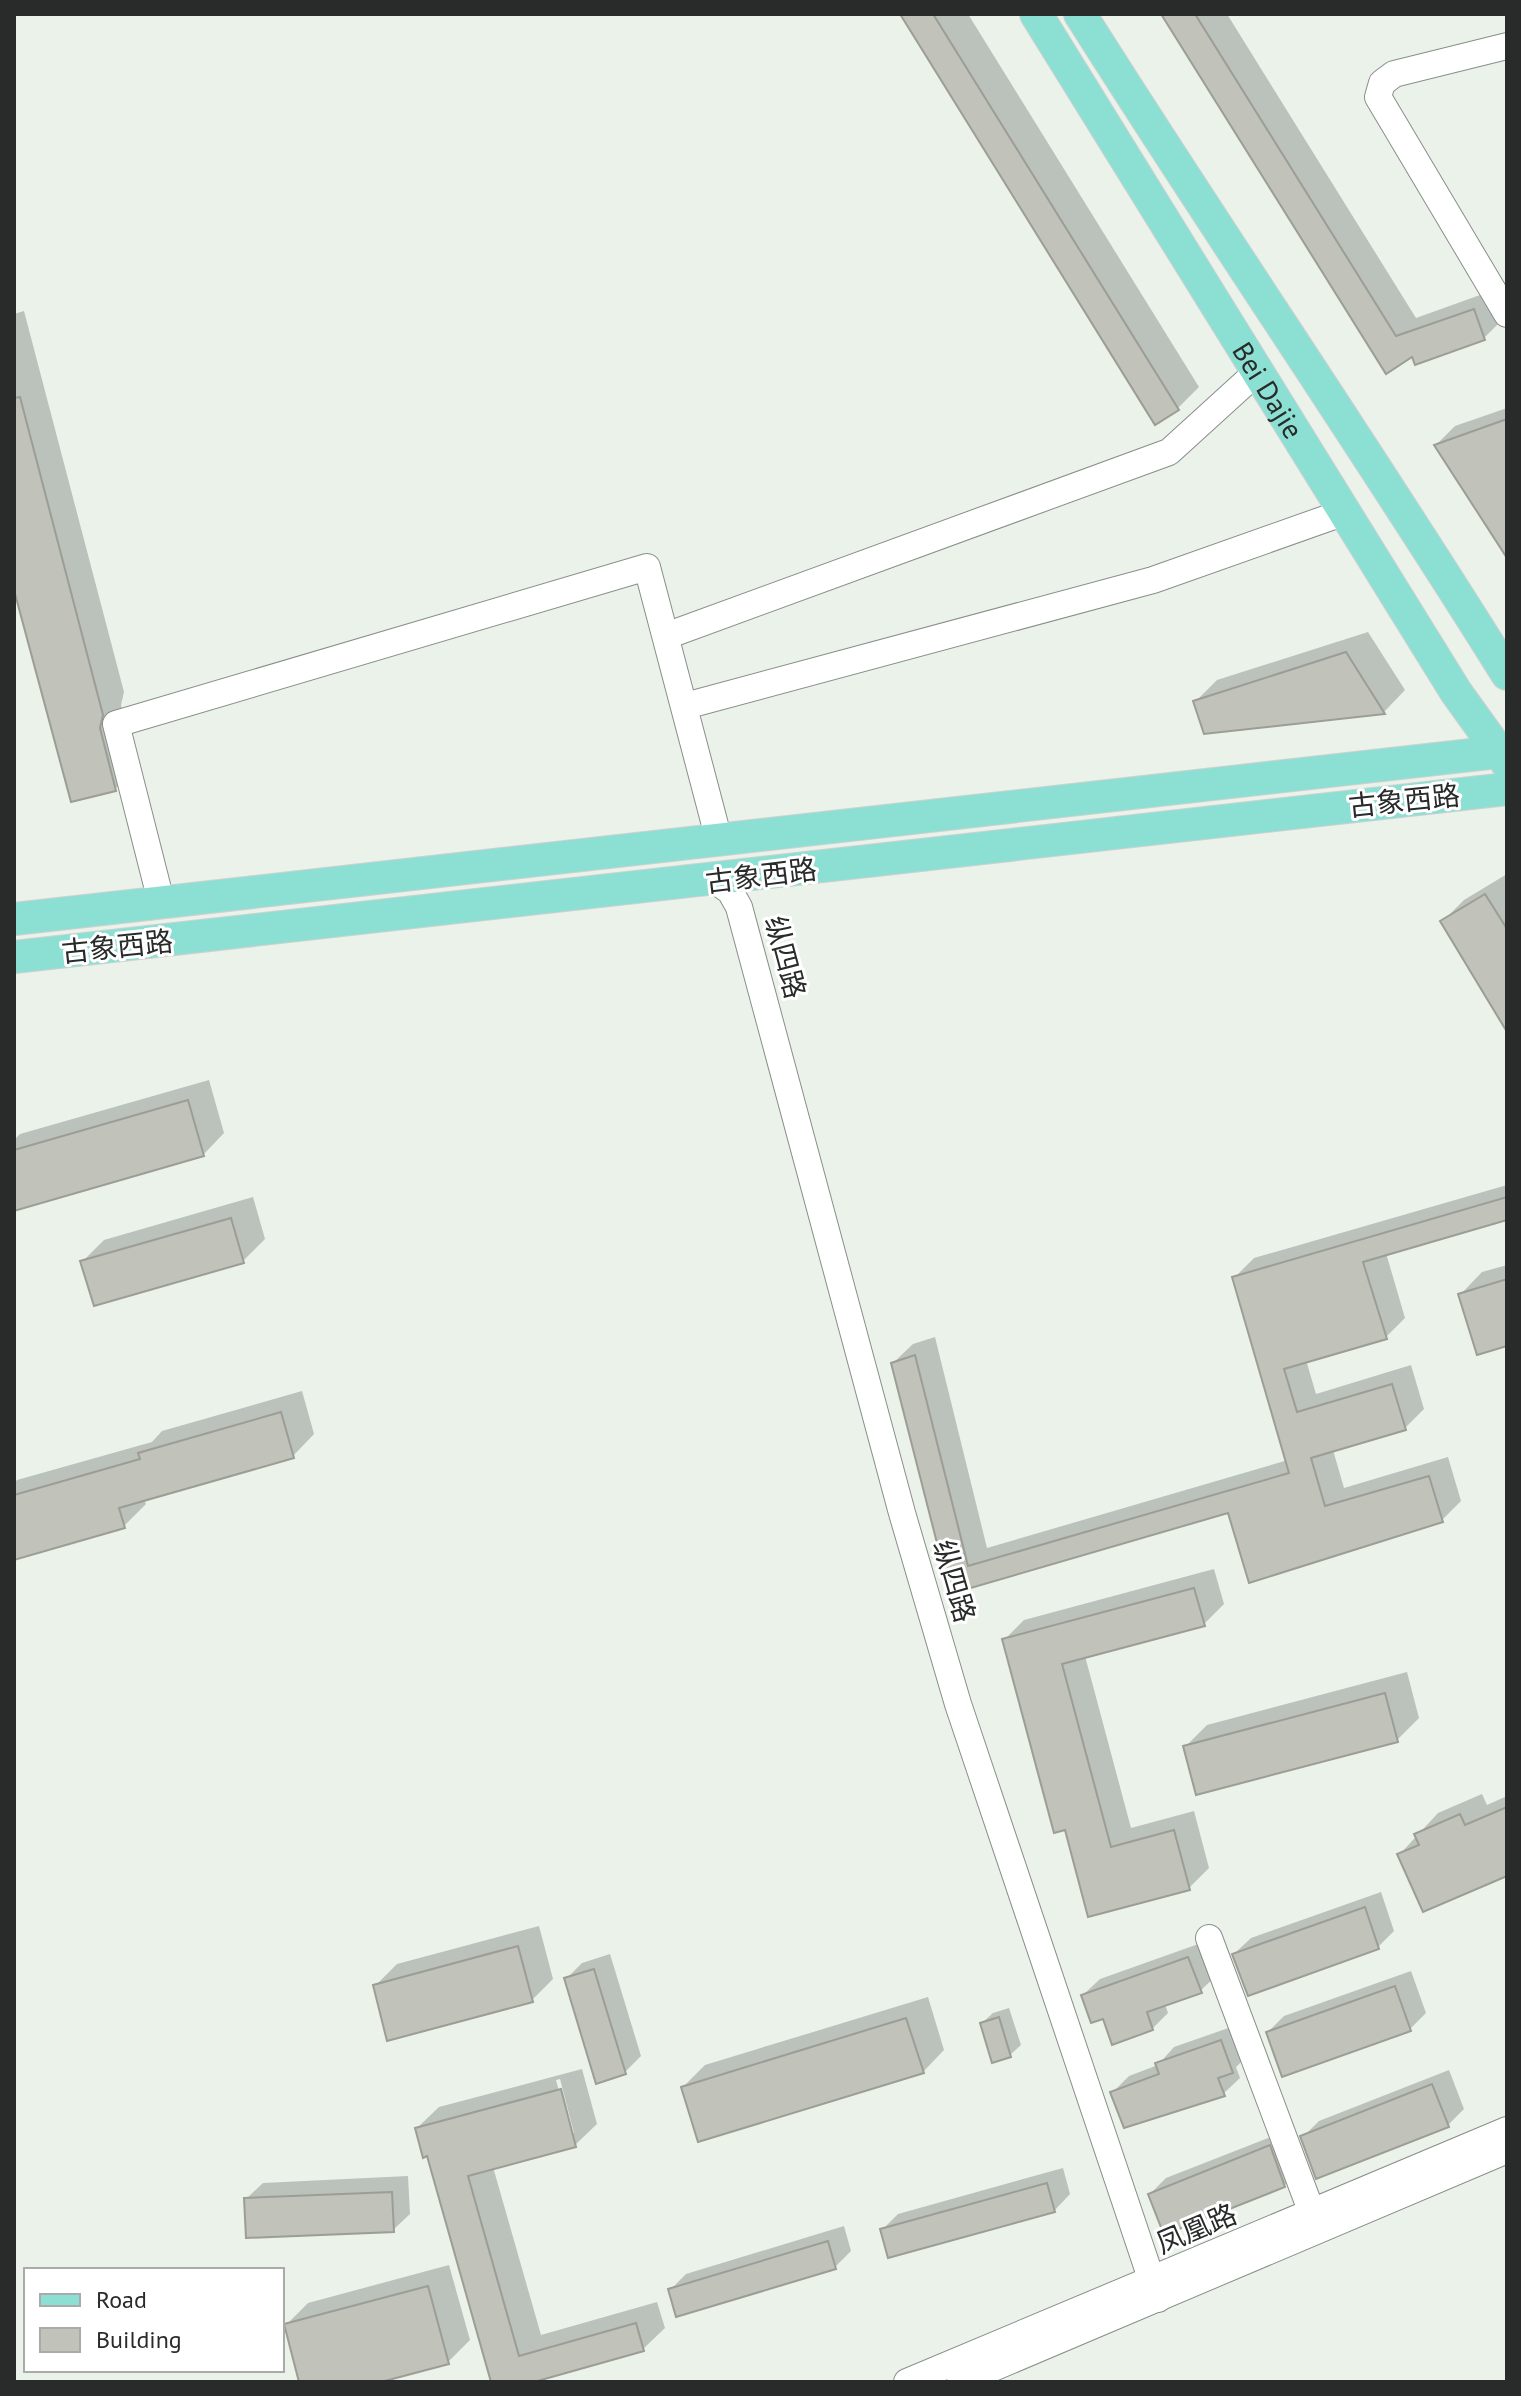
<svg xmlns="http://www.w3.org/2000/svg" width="1521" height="2396" viewBox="0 0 1521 2396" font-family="'PT Sans','Noto Sans SC',sans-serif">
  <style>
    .shadow { fill: #0003; fill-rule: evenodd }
    .building { fill: #c1c2b9; stroke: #9c9d94; stroke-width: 2 }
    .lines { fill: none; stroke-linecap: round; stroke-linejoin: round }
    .minor-casing { stroke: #888f89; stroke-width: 28 }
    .major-casing { stroke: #d0d0d0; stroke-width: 34 }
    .minor { stroke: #fff; stroke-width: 26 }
    .major { stroke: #8ce0d3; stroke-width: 32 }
    .labels { text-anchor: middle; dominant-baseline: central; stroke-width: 6; stroke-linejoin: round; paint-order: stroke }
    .street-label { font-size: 28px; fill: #282b29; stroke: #fff }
  </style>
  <rect width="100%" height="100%" fill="#eaf2ea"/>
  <g class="shadow">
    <path d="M902,14H968L1199,387L1178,408Z"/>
    <path d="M1163,14H1227L1416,318L1494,290L1504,318L1484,338L1413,354L1386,371Z"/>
    <path d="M24,311L124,692L121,705L137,767L115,789L14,582V314Z"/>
    <path d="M1507,408V554L1436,445L1455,426Z"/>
    <path d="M1368,632L1405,690L1384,712L1205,732L1196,701L1217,680Z"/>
    <path d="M1507,874V1028L1442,922L1464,900Z"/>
    <path d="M209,1080L224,1133L203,1155L14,1209V1140L20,1134Z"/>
    <path d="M1507,1185V1218L1386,1253L1405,1318L1386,1337L1306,1360L1316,1394L1411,1365L1424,1409L1405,1428L1333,1450L1344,1488L1448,1457L1461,1501L1442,1520L1229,1510L951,1591L893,1363L913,1344L935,1337L987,1548L1288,1460L1234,1278L1254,1258Z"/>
    <path d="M253,1197L265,1239L243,1261H83L104,1240Z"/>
    <path d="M1507,1265V1344L1461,1294L1482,1272Z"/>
    <path d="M302,1391L314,1434L293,1456L144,1499L146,1504L124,1526L14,1558V1483L17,1480L152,1442L162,1431Z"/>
    <path d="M1214,1569L1224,1604L1204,1624L1085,1656L1131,1828L1194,1811L1209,1868L1189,1888L1066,1828L1004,1640L1024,1620Z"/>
    <path d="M1407,1672L1419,1718L1397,1740L1185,1747L1207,1725Z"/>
    <path d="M1482,1794L1487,1805L1507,1796V1874L1400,1854L1438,1813Z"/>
    <path d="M1381,1892L1394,1931L1378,1947L1234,1954L1251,1938Z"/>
    <path d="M539,1926L553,1979L532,2000L375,1986L397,1964Z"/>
    <path d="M1204,1942L1217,1975L1200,1991L1165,2004L1168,2013L1152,2029L1104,2017L1083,1995L1100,1979Z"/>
    <path d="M610,1954L641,2056L625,2072L566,1979L582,1963Z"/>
    <path d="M1411,1971L1426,2013L1410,2029L1268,2032L1284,2016Z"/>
    <path d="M928,1997L944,2050L923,2072L683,2087L705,2065Z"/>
    <path d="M1009,2008L1021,2045L1010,2055L982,2023L993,2013Z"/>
    <path d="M1237,2025L1248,2055L1236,2067L1240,2078L1223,2094L1113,2092L1129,2076L1158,2065L1174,2047Z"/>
    <path d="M582,2069L597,2124L575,2145L493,2167L541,2335L657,2302L665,2328L643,2349L527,2382H493L428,2154L417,2128L439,2107ZM560,2079L574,2133H570L556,2080Z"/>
    <path d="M1449,2070L1464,2109L1448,2125L1303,2137L1319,2121Z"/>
    <path d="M1286,2131L1300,2169L1284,2186L1150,2194L1166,2178Z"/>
    <path d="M1063,2168L1070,2194L1054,2211L882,2230L898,2214Z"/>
    <path d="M408,2176L410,2214L393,2230L246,2199L263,2183Z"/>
    <path d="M844,2226L851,2251L835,2267L670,2290L686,2274Z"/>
    <path d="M449,2265L470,2340L448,2362L373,2382H301L286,2325L308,2303Z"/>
  </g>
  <g class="building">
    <path d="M900,14H933L1179,410L1155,425Z"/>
    <path d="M1161,14H1195L1396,336L1474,309L1485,340L1415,365L1412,357L1386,374Z"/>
    <path d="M20,397L103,715L100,728L116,791L71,802L14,590V398Z"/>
    <path d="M1507,419V558L1434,445Z"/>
    <path d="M1346,652L1385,714L1204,734L1193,701Z"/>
    <path d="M1485,894L1507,929V1032L1440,921Z"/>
    <path d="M188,1100L204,1156L14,1211V1150Z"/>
    <path d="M1507,1197V1220L1363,1262L1387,1339L1284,1369L1297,1412L1392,1384L1406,1430L1311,1458L1325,1506L1429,1476L1443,1522L1249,1583L1228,1513L950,1594L891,1363L915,1355L968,1566L1289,1473L1232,1277Z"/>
    <path d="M231,1218L244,1263L94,1306L80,1261Z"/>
    <path d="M1507,1279V1346L1477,1355L1458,1294Z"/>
    <path d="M281,1412L294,1458L119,1508L125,1528L14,1560V1495L140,1459L138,1453Z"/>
    <path d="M1194,1588L1205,1626L1062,1664L1111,1847L1174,1830L1190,1890L1088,1917L1065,1830L1054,1833L1002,1639Z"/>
    <path d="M1385,1693L1398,1742L1196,1795L1183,1746Z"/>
    <path d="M1507,1807V1876L1423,1912L1397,1854L1419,1845L1414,1834L1460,1814L1465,1825Z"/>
    <path d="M1365,1907L1379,1949L1248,1996L1232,1954Z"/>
    <path d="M518,1946L533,2002L387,2041L373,1985Z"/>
    <path d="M1188,1957L1202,1993L1147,2012L1153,2030L1112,2045L1103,2019L1091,2023L1081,1995Z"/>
    <path d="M594,1969L626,2074L596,2084L564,1978Z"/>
    <path d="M1395,1986L1411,2031L1282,2077L1266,2032Z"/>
    <path d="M999,2017L1011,2057L992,2063L980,2023Z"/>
    <path d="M906,2018L924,2073L698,2142L681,2087Z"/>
    <path d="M1221,2040L1233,2073L1218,2078L1225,2096L1124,2128L1110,2092L1159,2074L1155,2063Z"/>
    <path d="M1432,2084L1449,2127L1316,2179L1300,2136Z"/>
    <path d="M561,2089L576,2147L468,2176L519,2356L636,2323L644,2351L534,2382H491L427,2156L423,2158L415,2128Z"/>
    <path d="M1270,2145L1285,2187L1164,2235L1148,2194Z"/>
    <path d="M1047,2183L1055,2212L888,2258L880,2229Z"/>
    <path d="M392,2192L394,2232L246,2238L244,2198Z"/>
    <path d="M828,2241L836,2269L676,2317L668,2289Z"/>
    <path d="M428,2286L449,2364L381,2382H299L284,2324Z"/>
  </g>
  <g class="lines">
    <defs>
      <g id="minor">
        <path d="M1507,46L1394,74L1382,83L1378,97L1507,314"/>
        <path d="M666,636L1169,452L1258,371"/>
        <path d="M685,706L1153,580L1345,512"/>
        <path d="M714,880L730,891L739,907L902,1513L958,1704L1158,2299"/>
        <path d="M161,901L116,724L647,567L719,840"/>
        <path d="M1209,1938L1318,2229"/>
        <path d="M907,2382L1507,2130"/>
        <path d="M960,2382L1507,2150"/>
      </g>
      <g id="major">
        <path id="s1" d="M1036,14L1456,692L1507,763"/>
        <path d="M1080,14C1220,236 1369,452 1507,674"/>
        <path d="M14,919L1507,751"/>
        <path d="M14,957L1507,789"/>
      </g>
    </defs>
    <use href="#minor" class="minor-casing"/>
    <use href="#major" class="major-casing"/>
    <use href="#minor" class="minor"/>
    <use href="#major" class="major"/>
  </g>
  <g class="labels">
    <g class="street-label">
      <text stroke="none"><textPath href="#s1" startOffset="442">Bei Dajie</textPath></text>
      <text transform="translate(1404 800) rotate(-6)">古象西路</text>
      <text transform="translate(761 875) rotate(-7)">古象西路</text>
      <text transform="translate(117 946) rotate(-6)">古象西路</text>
      <text transform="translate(786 957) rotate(75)">纵四路</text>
      <text transform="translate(955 1581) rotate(74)">纵四路</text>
      <text transform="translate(1196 2228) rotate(-23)">凤凰路</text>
    </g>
  </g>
  <rect width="1521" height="2396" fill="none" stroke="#282b29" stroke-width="32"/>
  <rect x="24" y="2268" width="260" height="104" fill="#ffffff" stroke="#a9aaa9" stroke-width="2"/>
  <rect x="40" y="2294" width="40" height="12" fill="#8ce0d3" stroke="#a9aaa9" stroke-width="2"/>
  <text x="96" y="2308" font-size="24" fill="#282b29">Road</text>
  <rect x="40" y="2328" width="40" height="24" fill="#c1c2b9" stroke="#a9aaa9" stroke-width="2"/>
  <text x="96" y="2348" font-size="24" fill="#282b29">Building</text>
</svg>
